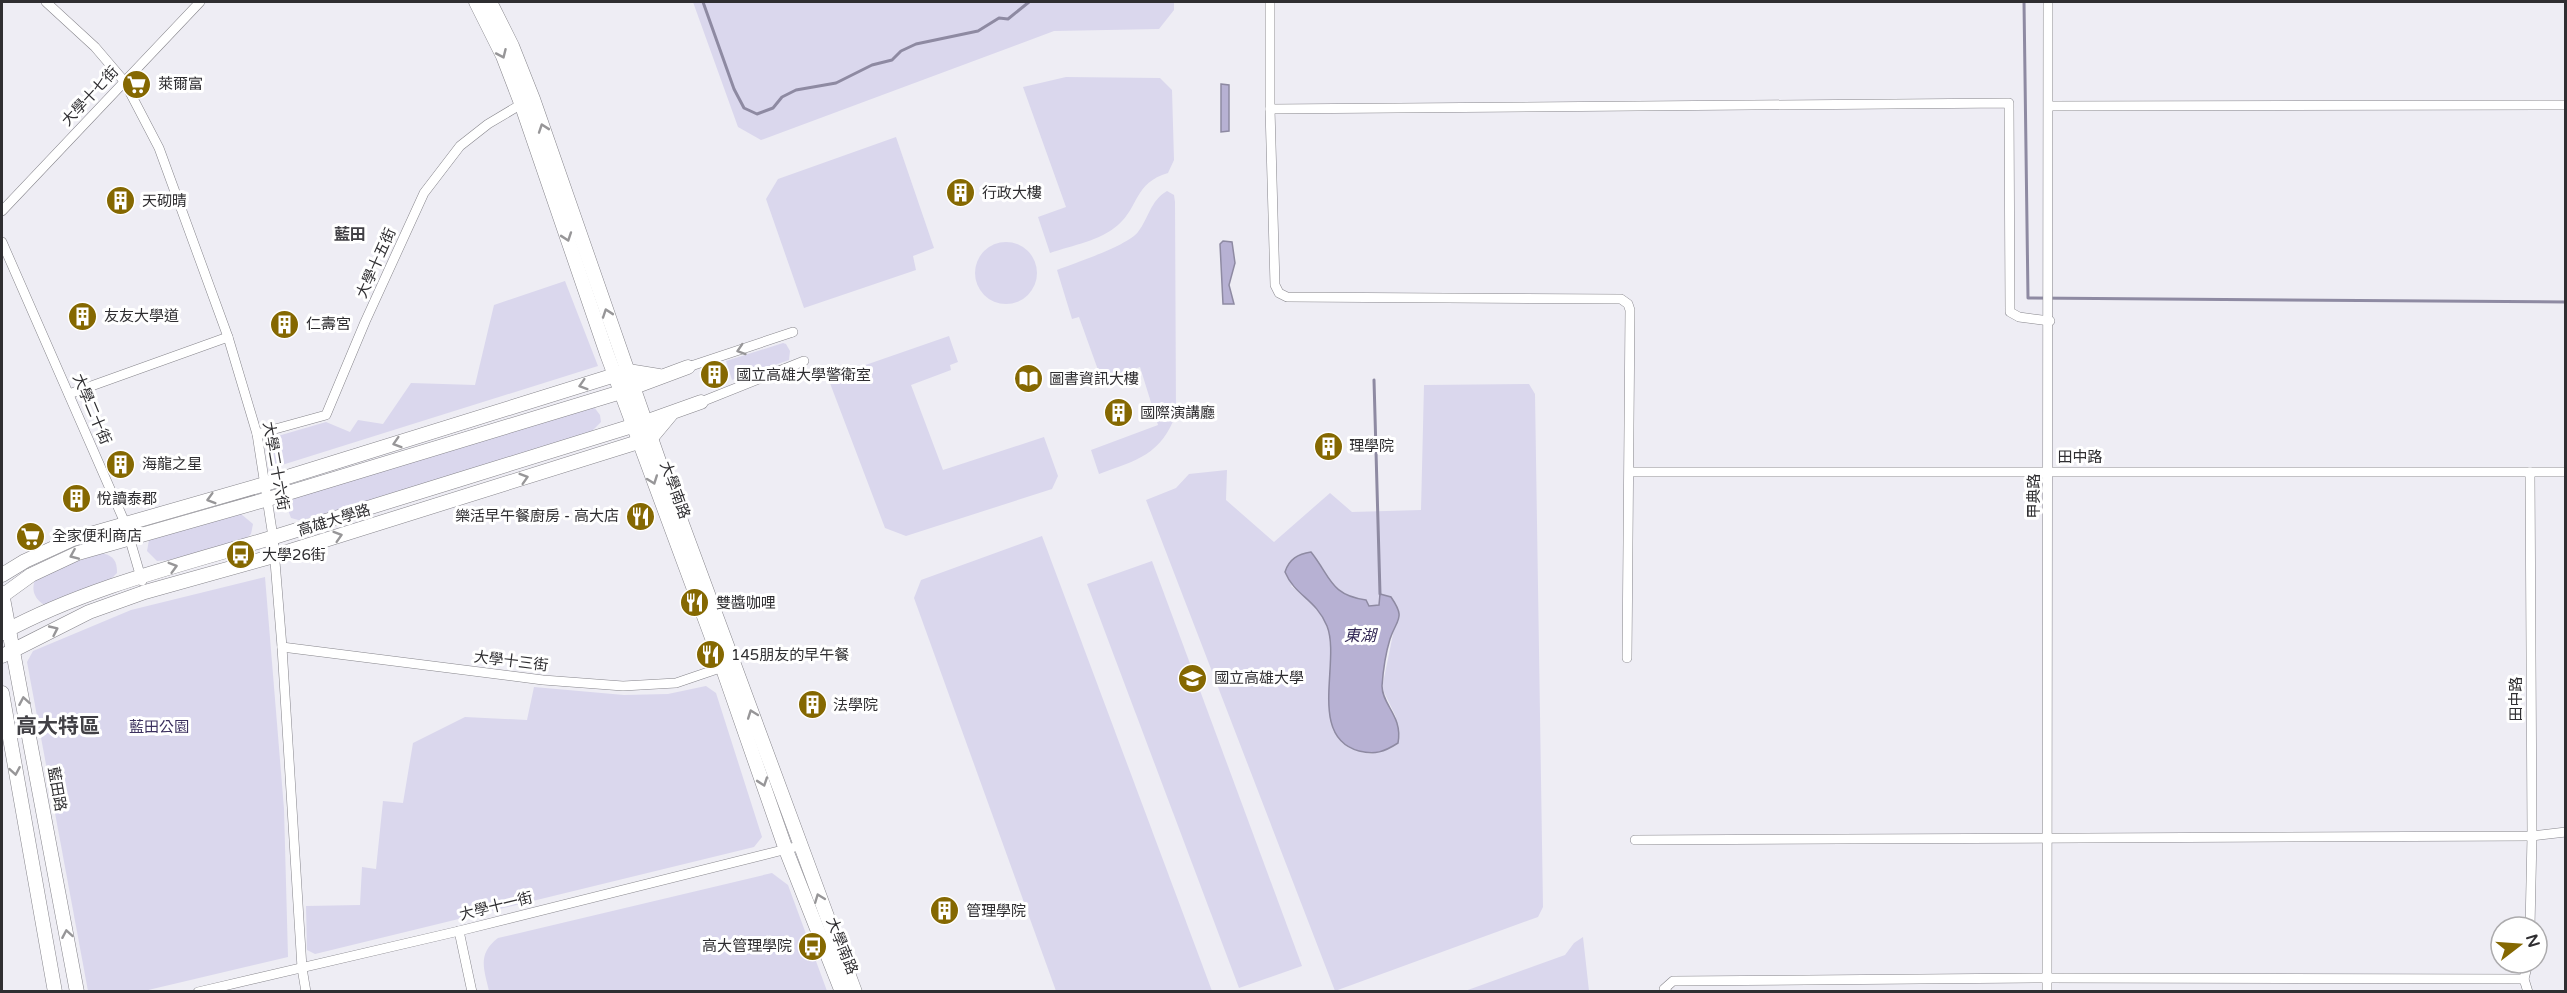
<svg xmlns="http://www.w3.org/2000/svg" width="2567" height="993" viewBox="0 0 2567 993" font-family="'Varela Round','Noto Sans TC',sans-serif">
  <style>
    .green { fill: #dad7ed; fill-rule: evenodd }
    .water { fill: #b7b1d3; stroke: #8e8aa2; stroke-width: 1.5 }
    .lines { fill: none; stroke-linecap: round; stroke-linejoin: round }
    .stream { stroke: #8e8aa2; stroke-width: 3 }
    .street-casing { stroke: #86858b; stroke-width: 10 }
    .secondary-casing { stroke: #86858b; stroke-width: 15 }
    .street { stroke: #fff; stroke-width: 9 }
    .secondary { stroke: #fff; stroke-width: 14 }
    .oneway { stroke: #979698 }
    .labels { text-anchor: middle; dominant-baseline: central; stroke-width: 6; stroke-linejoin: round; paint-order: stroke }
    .poi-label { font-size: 15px; fill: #2f2e31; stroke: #fff; text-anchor: start }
    .street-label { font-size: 15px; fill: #2f2e31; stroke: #fff }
    .park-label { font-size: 15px; fill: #3c315f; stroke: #fff }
    .neighbourhood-label { font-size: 16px; font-weight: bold; fill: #414045; stroke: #fff }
    .water-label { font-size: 16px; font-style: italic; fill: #332855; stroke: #fff }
    .district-label { font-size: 21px; font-weight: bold; fill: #414045; stroke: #fff }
  </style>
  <rect width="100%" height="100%" fill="#eeedf4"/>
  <g class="green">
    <path d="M693,2H1174V10L1159,29L1054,31L761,140L738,127Z"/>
    <path d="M1066,77L1160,78L1172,90L1174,160L1168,173C1134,183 1139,207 1118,225C1100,241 1073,245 1050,253L1038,217L1066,207L1023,87Z"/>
    <path d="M896,137L934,248L913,256L916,270L804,308L766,199L778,179Z"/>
    <path d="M1167,191L1174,195L1175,202L1176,414C1161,455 1137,460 1099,474L1091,450L1158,425L1140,367L1102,381L1079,317L1072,319L1057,270C1075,263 1127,246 1138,232C1149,218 1150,201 1167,191Z"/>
    <circle cx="1006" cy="273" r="31"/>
    <path d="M565,281L598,366L282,465L273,463C267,454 266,447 271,438L326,422L350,432L358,420L383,424L411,383L475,385L494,305Z"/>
    <path d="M949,336L958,362L950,365L951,370L911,385L943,470L1044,437L1058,476L1052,489L906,536L885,528L828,378Z"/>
    <path d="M783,343L786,344L790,351L789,360L732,380L726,361Z"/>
    <path d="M1529,384L1535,394L1543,907L1538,917L1335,991L1146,500L1176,488L1189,474L1227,470L1226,500L1274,542L1330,493L1352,512L1421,510L1424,385ZM1318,560C1331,584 1338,596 1366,600L1368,606L1379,605L1393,634L1382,688L1396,717L1372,754C1365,753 1356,751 1350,748C1314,732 1338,655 1327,626C1320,608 1307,597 1291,586Z"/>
    <path d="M594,407L600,415L601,422L591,432L302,521L291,518C288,510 286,505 290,498Z"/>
    <path d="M241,514L253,524L251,534L243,541L169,560L157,561L147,551L149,540L160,535Z"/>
    <path d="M1042,536L1212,991H1056L914,598L921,580Z"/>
    <path d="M102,553C114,556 117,561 117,573L110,580L46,606C33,599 29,586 39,574Z"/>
    <path d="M1152,561L1302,966L1239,988L1087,584Z"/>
    <path d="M265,577L284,809L288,957L144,991H88L27,662L33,651L131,610Z"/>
    <path d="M706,686L716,693L762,837L754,847L315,954L307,950L306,906L360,905L362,867L376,869L383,801L403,803L413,743L465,717L527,720L534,687L624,695L668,694Z"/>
    <path d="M772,873L788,885L827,991H489C484,969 477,954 498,938Z"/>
    <path d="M1583,937L1589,991H1465L1565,955L1574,943Z"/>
  </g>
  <g class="water">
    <path d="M1221,84L1229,85V131L1221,132Z"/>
    <path d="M1223,241L1232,242L1235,263L1229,285L1234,304H1223L1220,244Z"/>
    <path d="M1311,552C1331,577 1330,595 1366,600L1369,606L1379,605L1380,594L1391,597C1406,619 1397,618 1390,639C1386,652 1383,672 1382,686C1382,705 1403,716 1398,743C1384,752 1375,755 1359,751C1307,737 1341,661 1327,626C1316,599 1295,596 1285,572C1289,559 1298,554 1311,552Z"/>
  </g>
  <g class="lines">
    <g class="stream">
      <path d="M703,2L734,89L744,108L757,114L773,108L782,97L796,90L836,83L872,65L892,60L901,51L916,44L978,31L999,18L1008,19L1029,2"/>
      <path d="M2024,2L2028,298L2566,302"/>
      <path d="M1374,380L1380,594"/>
    </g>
    <defs>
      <g id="street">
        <path d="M46,2L95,47L124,81L159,148L228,337L257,434L273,537L282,647L302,968L306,992"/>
        <path d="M1270,2V109L1275,285L1279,293L1287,297L1621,299L1628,304L1630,310L1627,658"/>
        <path d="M2049,106L2566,105"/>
        <path d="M1270,109L2009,103L2010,312L2019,317L2050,321"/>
        <path d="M2,211L200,2"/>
        <path d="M2,242L125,523L142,581"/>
        <path d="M688,367L793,332"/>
        <path d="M69,394L228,337"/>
        <path d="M701,402L804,361"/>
        <path d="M257,434L326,415L365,322L424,193L460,146L488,124L525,102"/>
        <path d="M1630,472H2566"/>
        <path d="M282,647L543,680L623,686L676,683L726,666"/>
        <path d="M1635,840L2532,836L2566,832"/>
        <path d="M2530,927L2532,836L2530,472"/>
        <path d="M459,931L472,992"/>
        <path d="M198,992L459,931L799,846"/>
        <path d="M1667,992L1664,989L1673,981L2047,978L2524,979"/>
        <path d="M2047,992L2048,2"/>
        <path d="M2528,992L2524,979L2528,963"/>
      </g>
      <g id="secondary">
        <path d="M476,2L503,56L521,103L607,354L715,646L786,850L842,992"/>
        <path d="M490,2L512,46L533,99L661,467L855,992"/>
        <path d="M2,575L25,561L73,539L265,484L628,371L659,376"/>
        <path d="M2,593L77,992"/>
        <path d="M2,596L31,575L78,553L268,499L621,392L688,367"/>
        <path d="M2,633C85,588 180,565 271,538C396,500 520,460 645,422L701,402"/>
        <path d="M2,656L89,612L145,592L274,556L651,438L671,414"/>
        <path d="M2,693L55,992"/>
      </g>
    </defs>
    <use href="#street" class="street-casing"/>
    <use href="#secondary" class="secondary-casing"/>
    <use href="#street" class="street"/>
    <use href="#secondary" class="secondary"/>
  </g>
  <defs><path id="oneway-chevron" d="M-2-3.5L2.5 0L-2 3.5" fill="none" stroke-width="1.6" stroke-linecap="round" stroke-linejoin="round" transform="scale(1.5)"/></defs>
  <g class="oneway">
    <use href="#oneway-chevron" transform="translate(502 54) rotate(66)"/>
    <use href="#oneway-chevron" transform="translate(543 128) rotate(-109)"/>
    <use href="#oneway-chevron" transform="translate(567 237) rotate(71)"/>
    <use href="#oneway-chevron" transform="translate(607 313) rotate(-109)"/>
    <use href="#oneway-chevron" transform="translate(741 350) rotate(162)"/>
    <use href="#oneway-chevron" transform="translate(583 385) rotate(163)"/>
    <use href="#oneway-chevron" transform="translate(397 443) rotate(163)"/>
    <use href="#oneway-chevron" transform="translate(524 478) rotate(-17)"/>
    <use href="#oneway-chevron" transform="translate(653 480) rotate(70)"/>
    <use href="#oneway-chevron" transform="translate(211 499) rotate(164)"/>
    <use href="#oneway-chevron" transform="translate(338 536) rotate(-17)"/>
    <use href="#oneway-chevron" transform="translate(74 555) rotate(157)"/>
    <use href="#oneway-chevron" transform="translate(173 567) rotate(-16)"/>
    <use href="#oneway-chevron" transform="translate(54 630) rotate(-25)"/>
    <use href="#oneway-chevron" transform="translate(24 701) rotate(-100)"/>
    <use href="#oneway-chevron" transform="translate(752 714) rotate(-110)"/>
    <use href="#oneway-chevron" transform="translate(15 771) rotate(80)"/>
    <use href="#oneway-chevron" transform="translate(763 782) rotate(71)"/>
    <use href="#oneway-chevron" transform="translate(819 898) rotate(-111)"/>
    <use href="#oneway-chevron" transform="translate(67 934) rotate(-100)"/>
  </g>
  <defs>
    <symbol id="supermarket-disc" viewBox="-11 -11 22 22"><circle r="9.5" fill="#856801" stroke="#fff"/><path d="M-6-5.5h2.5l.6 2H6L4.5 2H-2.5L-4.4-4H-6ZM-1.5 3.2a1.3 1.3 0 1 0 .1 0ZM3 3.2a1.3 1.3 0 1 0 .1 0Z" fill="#fff"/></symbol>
    <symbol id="building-disc" viewBox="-11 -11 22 22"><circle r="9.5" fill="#856801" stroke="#fff"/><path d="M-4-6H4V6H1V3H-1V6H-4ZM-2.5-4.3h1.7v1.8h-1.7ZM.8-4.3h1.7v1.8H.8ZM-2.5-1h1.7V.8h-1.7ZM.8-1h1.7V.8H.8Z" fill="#fff"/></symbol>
    <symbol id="library-disc" viewBox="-11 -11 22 22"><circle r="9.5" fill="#856801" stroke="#fff"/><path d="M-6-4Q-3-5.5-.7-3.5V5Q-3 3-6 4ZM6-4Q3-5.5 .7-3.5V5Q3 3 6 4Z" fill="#fff"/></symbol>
    <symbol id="restaurant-disc" viewBox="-11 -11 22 22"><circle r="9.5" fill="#856801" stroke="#fff"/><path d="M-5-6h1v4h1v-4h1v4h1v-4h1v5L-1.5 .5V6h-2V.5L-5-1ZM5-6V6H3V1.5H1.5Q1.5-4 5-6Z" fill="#fff"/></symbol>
    <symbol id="bus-disc" viewBox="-11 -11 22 22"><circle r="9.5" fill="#856801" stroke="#fff"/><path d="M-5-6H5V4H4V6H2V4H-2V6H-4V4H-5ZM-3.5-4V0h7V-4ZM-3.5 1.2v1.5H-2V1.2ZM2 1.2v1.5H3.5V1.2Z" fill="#fff"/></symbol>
    <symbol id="university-disc" viewBox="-11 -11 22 22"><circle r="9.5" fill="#856801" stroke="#fff"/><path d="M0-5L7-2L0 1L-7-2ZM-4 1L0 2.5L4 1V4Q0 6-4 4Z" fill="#fff"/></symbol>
  </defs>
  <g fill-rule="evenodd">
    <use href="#supermarket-disc" x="120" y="68" width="33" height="33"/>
    <use href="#building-disc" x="944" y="176" width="33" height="33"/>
    <use href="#building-disc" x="104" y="184" width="33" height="33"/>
    <use href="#building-disc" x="66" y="300" width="33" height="33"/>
    <use href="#building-disc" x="268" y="308" width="33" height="33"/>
    <use href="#building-disc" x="698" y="358" width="33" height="33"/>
    <use href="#library-disc" x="1012" y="362" width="33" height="33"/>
    <use href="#building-disc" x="1102" y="396" width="33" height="33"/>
    <use href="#building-disc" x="1312" y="430" width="33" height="33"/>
    <use href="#building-disc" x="104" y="448" width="33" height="33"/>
    <use href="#building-disc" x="60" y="482" width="33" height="33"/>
    <use href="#restaurant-disc" x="624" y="500" width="33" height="33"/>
    <use href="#supermarket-disc" x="14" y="520" width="33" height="33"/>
    <use href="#bus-disc" x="224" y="538" width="33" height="33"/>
    <use href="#restaurant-disc" x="678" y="586" width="33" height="33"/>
    <use href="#restaurant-disc" x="694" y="638" width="33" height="33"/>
    <use href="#university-disc" x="1176" y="662" width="33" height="33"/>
    <use href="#building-disc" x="796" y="688" width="33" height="33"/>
    <use href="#building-disc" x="928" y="894" width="33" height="33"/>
    <use href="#bus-disc" x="796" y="930" width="33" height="33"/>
  </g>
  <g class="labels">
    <g class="poi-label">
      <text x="158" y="84">萊爾富</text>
      <text x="982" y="193">行政大樓</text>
      <text x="142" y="201">天砌晴</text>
      <text x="104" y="316">友友大學道</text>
      <text x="306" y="324">仁壽宮</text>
      <text x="736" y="375">國立高雄大學警衛室</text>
      <text x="1049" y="379">圖書資訊大樓</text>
      <text x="1140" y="413">國際演講廳</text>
      <text x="1349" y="446">理學院</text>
      <text x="142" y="464">海龍之星</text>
      <text x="97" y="499">悅讀泰郡</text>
      <text x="619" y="516" text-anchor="end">樂活早午餐廚房 - 高大店</text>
      <text x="52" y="536">全家便利商店</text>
      <text x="262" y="555">大學26街</text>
      <text x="716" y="603">雙醬咖哩</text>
      <text x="731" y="655">145朋友的早午餐</text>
      <text x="1214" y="678">國立高雄大學</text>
      <text x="833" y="705">法學院</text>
      <text x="966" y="911">管理學院</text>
      <text x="792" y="946" text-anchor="end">高大管理學院</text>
    </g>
    <g class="street-label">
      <text transform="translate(90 96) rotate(-47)">大學十七街</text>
      <text transform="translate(376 263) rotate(-66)">大學十五街</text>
      <text transform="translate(92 409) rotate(67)">大學二十街</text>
      <text x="2080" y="457">田中路</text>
      <text transform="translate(276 466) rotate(80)">大學二十六街</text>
      <text transform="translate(675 490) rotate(70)">大學南路</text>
      <text transform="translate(2034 496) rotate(-90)">甲典路</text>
      <text transform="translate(334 520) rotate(-17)">高雄大學路</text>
      <text transform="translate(511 661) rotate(7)">大學十三街</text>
      <text transform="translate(2516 699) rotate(-90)">田中路</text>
      <text transform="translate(57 789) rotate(80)">藍田路</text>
      <text transform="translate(496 906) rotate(-14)">大學十一街</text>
      <text transform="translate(842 946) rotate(68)">大學南路</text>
    </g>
    <g class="park-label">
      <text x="159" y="727">藍田公園</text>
    </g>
    <g class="neighbourhood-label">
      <text x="350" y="235">藍田</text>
    </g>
    <g class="water-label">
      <text x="1360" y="636">東湖</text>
    </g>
    <g class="district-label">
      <text x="58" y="726">高大特區</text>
    </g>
  </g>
  <rect width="2567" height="993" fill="none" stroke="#2f2e31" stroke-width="6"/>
  <g transform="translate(2519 945) rotate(73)"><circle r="28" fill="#ffffff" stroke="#acabad" stroke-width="1.5"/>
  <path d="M0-4.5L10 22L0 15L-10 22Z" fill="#856801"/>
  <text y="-9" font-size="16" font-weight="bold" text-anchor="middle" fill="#2f2e31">N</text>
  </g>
</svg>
